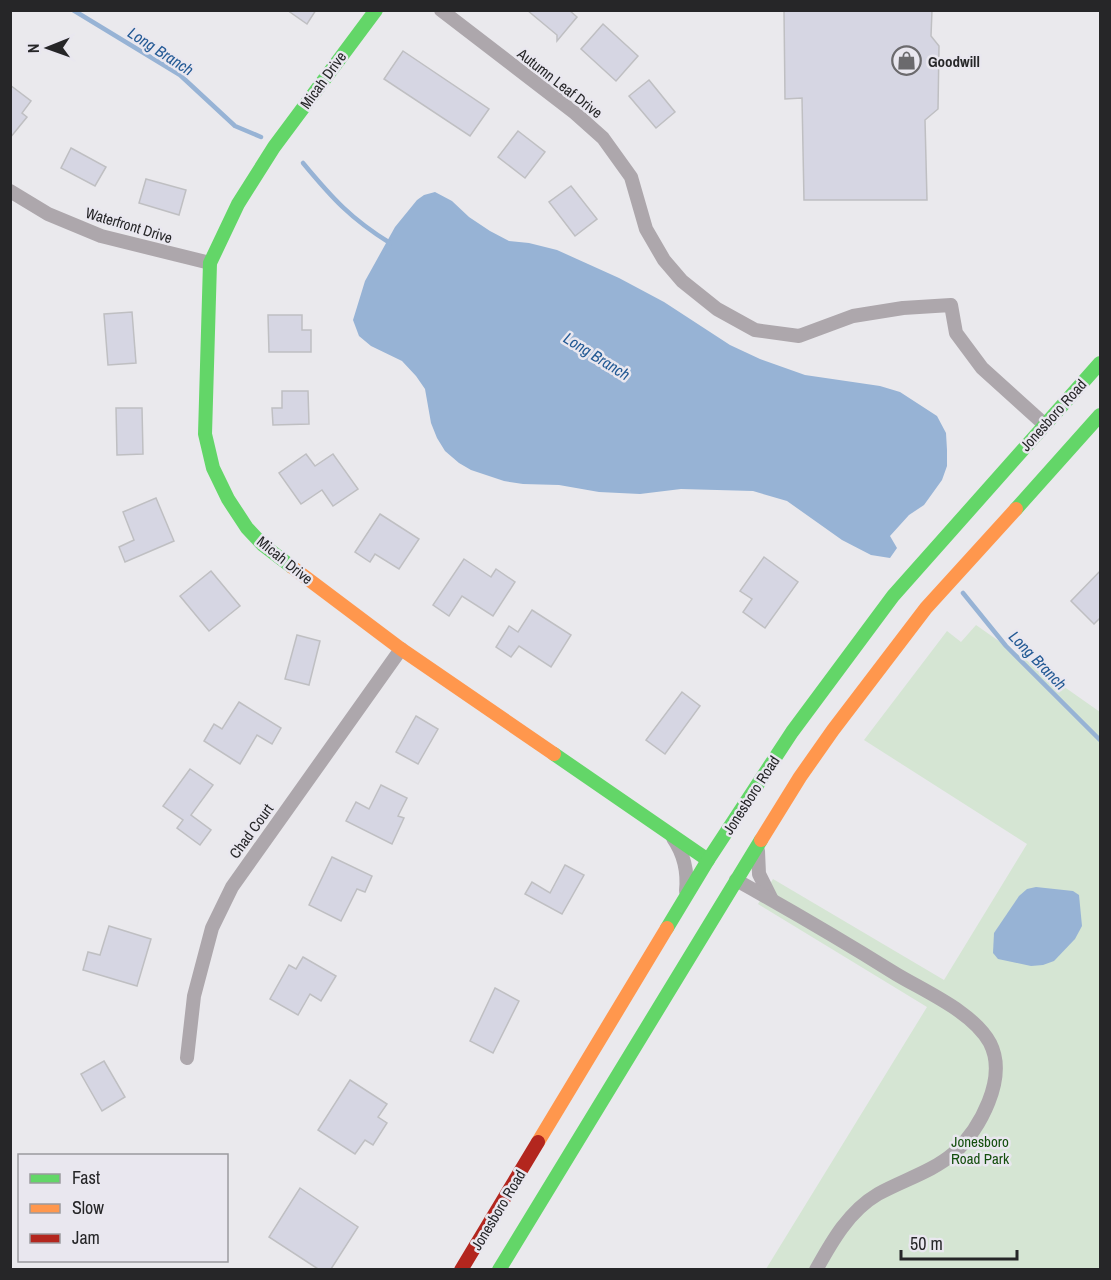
<svg xmlns="http://www.w3.org/2000/svg" width="1111" height="1280" viewBox="0 0 1111 1280" font-family="'Archivo Narrow',sans-serif">
  <style>
    .green { fill: #d5e5d3 }
    .water { fill: #97b3d5 }
    .lines { fill: none; stroke-linecap: round; stroke-linejoin: round }
    .stream { stroke: #97b3d5; stroke-width: 4.5 }
    .building { fill: #d6d6e3; stroke: #bfbfc2; stroke-width: 1.5 }
    .street { stroke: #ada7ac; stroke-width: 14 }
    .fast { stroke: #63d668; stroke-width: 14 }
    .slow { stroke: #ff974d; stroke-width: 14 }
    .jam { stroke: #b3261e; stroke-width: 14 }
    .labels { text-anchor: middle; dominant-baseline: central; stroke-width: 5; stroke-linejoin: round; paint-order: stroke }
    .poi-label { font-size: 15px; font-weight: bold; fill: #262628; stroke: #e9e7ef; text-anchor: start }
    .street-label { font-size: 15px; fill: #262628; stroke: #e9e7ef }
    .park-label { font-size: 15px; fill: #144e0d; stroke: #e9e7ef }
    .water-label { font-size: 16px; font-style: italic; fill: #225994; stroke: #e9e7ef }
  </style>
  <rect width="100%" height="100%" fill="#eae9ed"/>
  <path class="green" d="M976,625L1100,712V1269H766L927,1007L758,904L773,879L944,980L1027,844L864,740L947,631L961,642Z"/>
  <g class="water">
    <path d="M435,192L452,201L469,217L490,231L509,241L529,243L557,250L619,278L664,302L730,345L760,359L805,375L880,386L900,392L937,416L946,433L947,450V466L942,480L924,505L909,515L890,536L897,548L890,558L871,555L842,540L787,501L753,491L681,489L640,494L599,492L559,485L523,484L504,481L471,470L459,463L445,451L437,438L431,423L425,389L416,376L402,361L371,346L359,336L353,320L365,281L395,227L417,200L424,195Z"/>
    <path d="M1036,887L1073,891L1079,895L1082,926L1075,939L1054,961L1043,965L1031,966L998,959L993,953L994,933L1019,896L1027,889Z"/>
  </g>
  <g class="lines">
    <g class="stream">
      <path d="M73,10L180,75L235,126L261,137"/>
      <path d="M303,163C332,198 351,219 390,243"/>
      <path d="M963,593L1006,646L1100,740"/>
    </g>
  </g>
  <g class="building">
    <path d="M287,10H316L307,24Z"/>
    <path d="M527,10H569L577,17L557,41V35Z"/>
    <path d="M784,10H932L931,36L939,46L938,109L925,120L927,200H804L802,98L785,99Z"/>
    <path d="M603,24L638,56L616,81L581,49Z"/>
    <path d="M403,51L489,109L470,136L384,79Z"/>
    <path d="M649,80L675,112L656,128L629,96Z"/>
    <path d="M10,85L31,101L22,113L27,117L10,138Z"/>
    <path d="M518,131L545,152L525,178L498,157Z"/>
    <path d="M71,148L106,167L95,186L61,168Z"/>
    <path d="M146,179L186,190L179,215L139,203Z"/>
    <path d="M571,186L597,219L575,236L549,202Z"/>
    <path d="M132,312L136,363L108,365L104,314Z"/>
    <path d="M268,315H302V330H311V352H269Z"/>
    <path d="M282,391H308L309,424L273,425L272,408H282Z"/>
    <path d="M116,408H142L143,454L117,455Z"/>
    <path d="M306,454L315,466L333,454L358,489L333,506L322,490L301,504L279,473Z"/>
    <path d="M156,498L174,541L125,562L119,547L134,540L123,512Z"/>
    <path d="M380,514L419,539L399,569L375,554L370,562L355,552Z"/>
    <path d="M764,557L798,582L765,628L743,612L752,599L740,591Z"/>
    <path d="M464,559L491,577L496,569L515,582L493,616L462,596L449,616L433,605Z"/>
    <path d="M1101,570V617L1094,624L1071,601Z"/>
    <path d="M211,571L240,606L209,631L180,596Z"/>
    <path d="M532,610L571,635L551,667L519,646L511,657L496,647L509,626L518,632Z"/>
    <path d="M297,635L320,641L309,685L285,679Z"/>
    <path d="M682,692L700,706L665,754L646,740Z"/>
    <path d="M239,702L281,728L272,744L257,735L240,764L204,741L214,724L222,729Z"/>
    <path d="M416,716L438,729L418,764L396,752Z"/>
    <path d="M190,769L213,785L191,815L211,830L200,845L177,828L183,820L163,806Z"/>
    <path d="M381,785L407,798L398,816L404,818L392,844L346,821L356,802L369,809Z"/>
    <path d="M332,857L372,876L365,892L357,889L341,921L309,905Z"/>
    <path d="M565,865L584,875L562,914L525,894L532,882L550,893Z"/>
    <path d="M109,926L151,939L137,986L83,970L88,952L100,955Z"/>
    <path d="M303,957L336,976L321,1001L310,994L298,1015L270,999L289,965L296,969Z"/>
    <path d="M495,988L519,1001L493,1053L470,1041Z"/>
    <path d="M104,1061L125,1097L102,1111L81,1074Z"/>
    <path d="M350,1080L387,1104L378,1117L387,1123L373,1145L365,1140L355,1154L318,1130Z"/>
    <path d="M300,1188L358,1227L331,1269H318L269,1237Z"/>
  </g>
  <g class="lines">
    <g class="street">
      <path d="M441,10L575,113L603,138L631,177L646,229L664,260L682,281L717,309L755,330L799,336L853,316L903,308L951,305L956,333L982,368L1044,424"/>
      <path d="M10,191L48,214L101,236L210,263"/>
      <path d="M673,838C684,854 688,872 686,891"/>
      <path d="M758,851L759,874L771,898"/>
      <path d="M736,880C790,910 843,941 896,974C926,992 973,1012 990,1043C1008,1078 980,1129 954,1153C932,1172 903,1180 878,1194C849,1211 832,1241 816,1270"/>
      <path d="M187,1058L194,996L212,928L232,887L401,649"/>
    </g>
    <g class="fast">
      <path d="M1016,509L1100,415"/>
      <path d="M292,567L263,545L247,528L228,499L213,468L205,434L210,263L238,204L274,147L376,10"/>
      <path d="M554,754L708,860"/>
      <path d="M667,928L708,860L792,732L893,596L1100,363"/>
      <path d="M499,1270L761,840"/>
    </g>
    <g class="slow">
      <path d="M292,567L401,649L554,754"/>
      <path d="M761,840L800,777L833,730L926,608L1016,509"/>
      <path d="M538,1142L667,928"/>
    </g>
    <path class="jam" d="M461,1270L538,1142"/>
  </g>
  <defs>
    <symbol id="shop-ring" viewBox="-11 -11 22 22"><circle r="9.5" fill="#e9e7ef" stroke="#6b6a6d" stroke-width="1.5"/><path d="M-5-2.5h2.3a2.7 3.5 0 0 1 5.4 0H5L5.5 6h-11ZM-1.5-2.5h3a1.5 2.3 0 0 0-3 0Z" fill="#6b6a6d"/></symbol>
  </defs>
  <g fill-rule="evenodd">
    <use href="#shop-ring" x="890" y="44" width="33" height="33"/>
  </g>
  <g class="labels">
    <g class="poi-label">
      <text x="928" y="61">Goodwill</text>
    </g>
    <g class="street-label">
      <text transform="translate(323 80) rotate(-54)">Micah Drive</text>
      <text transform="translate(560 83) rotate(38)">Autumn Leaf Drive</text>
      <text transform="translate(129 225) rotate(17)">Waterfront Drive</text>
      <text transform="translate(1053 415) rotate(-48)">Jonesboro Road</text>
      <text transform="translate(285 560) rotate(39)">Micah Drive</text>
      <text transform="translate(751 795) rotate(-57)">Jonesboro Road</text>
      <text transform="translate(251 831) rotate(-54)">Chad Court</text>
      <text transform="translate(498 1210) rotate(-59)">Jonesboro Road</text>
    </g>
    <g class="park-label">
      <text x="980" y="1141">Jonesboro<tspan x="980" dy="17">Road Park</tspan></text>
    </g>
    <g class="water-label">
      <text transform="translate(161 51) rotate(33)">Long Branch</text>
      <text transform="translate(597 356) rotate(32)">Long Branch</text>
      <text transform="translate(1038 660) rotate(46)">Long Branch</text>
    </g>
  </g>
  <rect width="1111" height="1280" fill="none" stroke="#262628" stroke-width="24"/>
  <rect x="18" y="1154" width="210" height="108" fill="#e9e7ef" stroke="#9b9a9f" stroke-width="1.5"/>
  <rect x="30" y="1174" width="30" height="9" fill="#63d668" stroke="#9b9a9f" stroke-width="1.5"/>
  <text x="72" y="1184" font-size="18" fill="#262628">Fast</text>
  <rect x="30" y="1204" width="30" height="9" fill="#ff974d" stroke="#9b9a9f" stroke-width="1.5"/>
  <text x="72" y="1214" font-size="18" fill="#262628">Slow</text>
  <rect x="30" y="1234" width="30" height="9" fill="#b3261e" stroke="#9b9a9f" stroke-width="1.5"/>
  <text x="72" y="1244" font-size="18" fill="#262628">Jam</text>
  <g transform="translate(48 48) rotate(269)" stroke="#e9e7ef" stroke-width="4.5" paint-order="stroke">
  <path d="M0-4.5L10 22L0 15L-10 22Z" fill="#262628"/>
  <text y="-9" font-size="16" font-weight="bold" text-anchor="middle" fill="#262628">N</text>
  </g>
  <path d="M901 1250v9h116v-9" fill="none" stroke="#262628" stroke-width="3"/>
  <text x="910" y="1250" font-size="18" fill="#262628" stroke="#e9e7ef" stroke-width="4.5" paint-order="stroke">50 m</text>
</svg>
